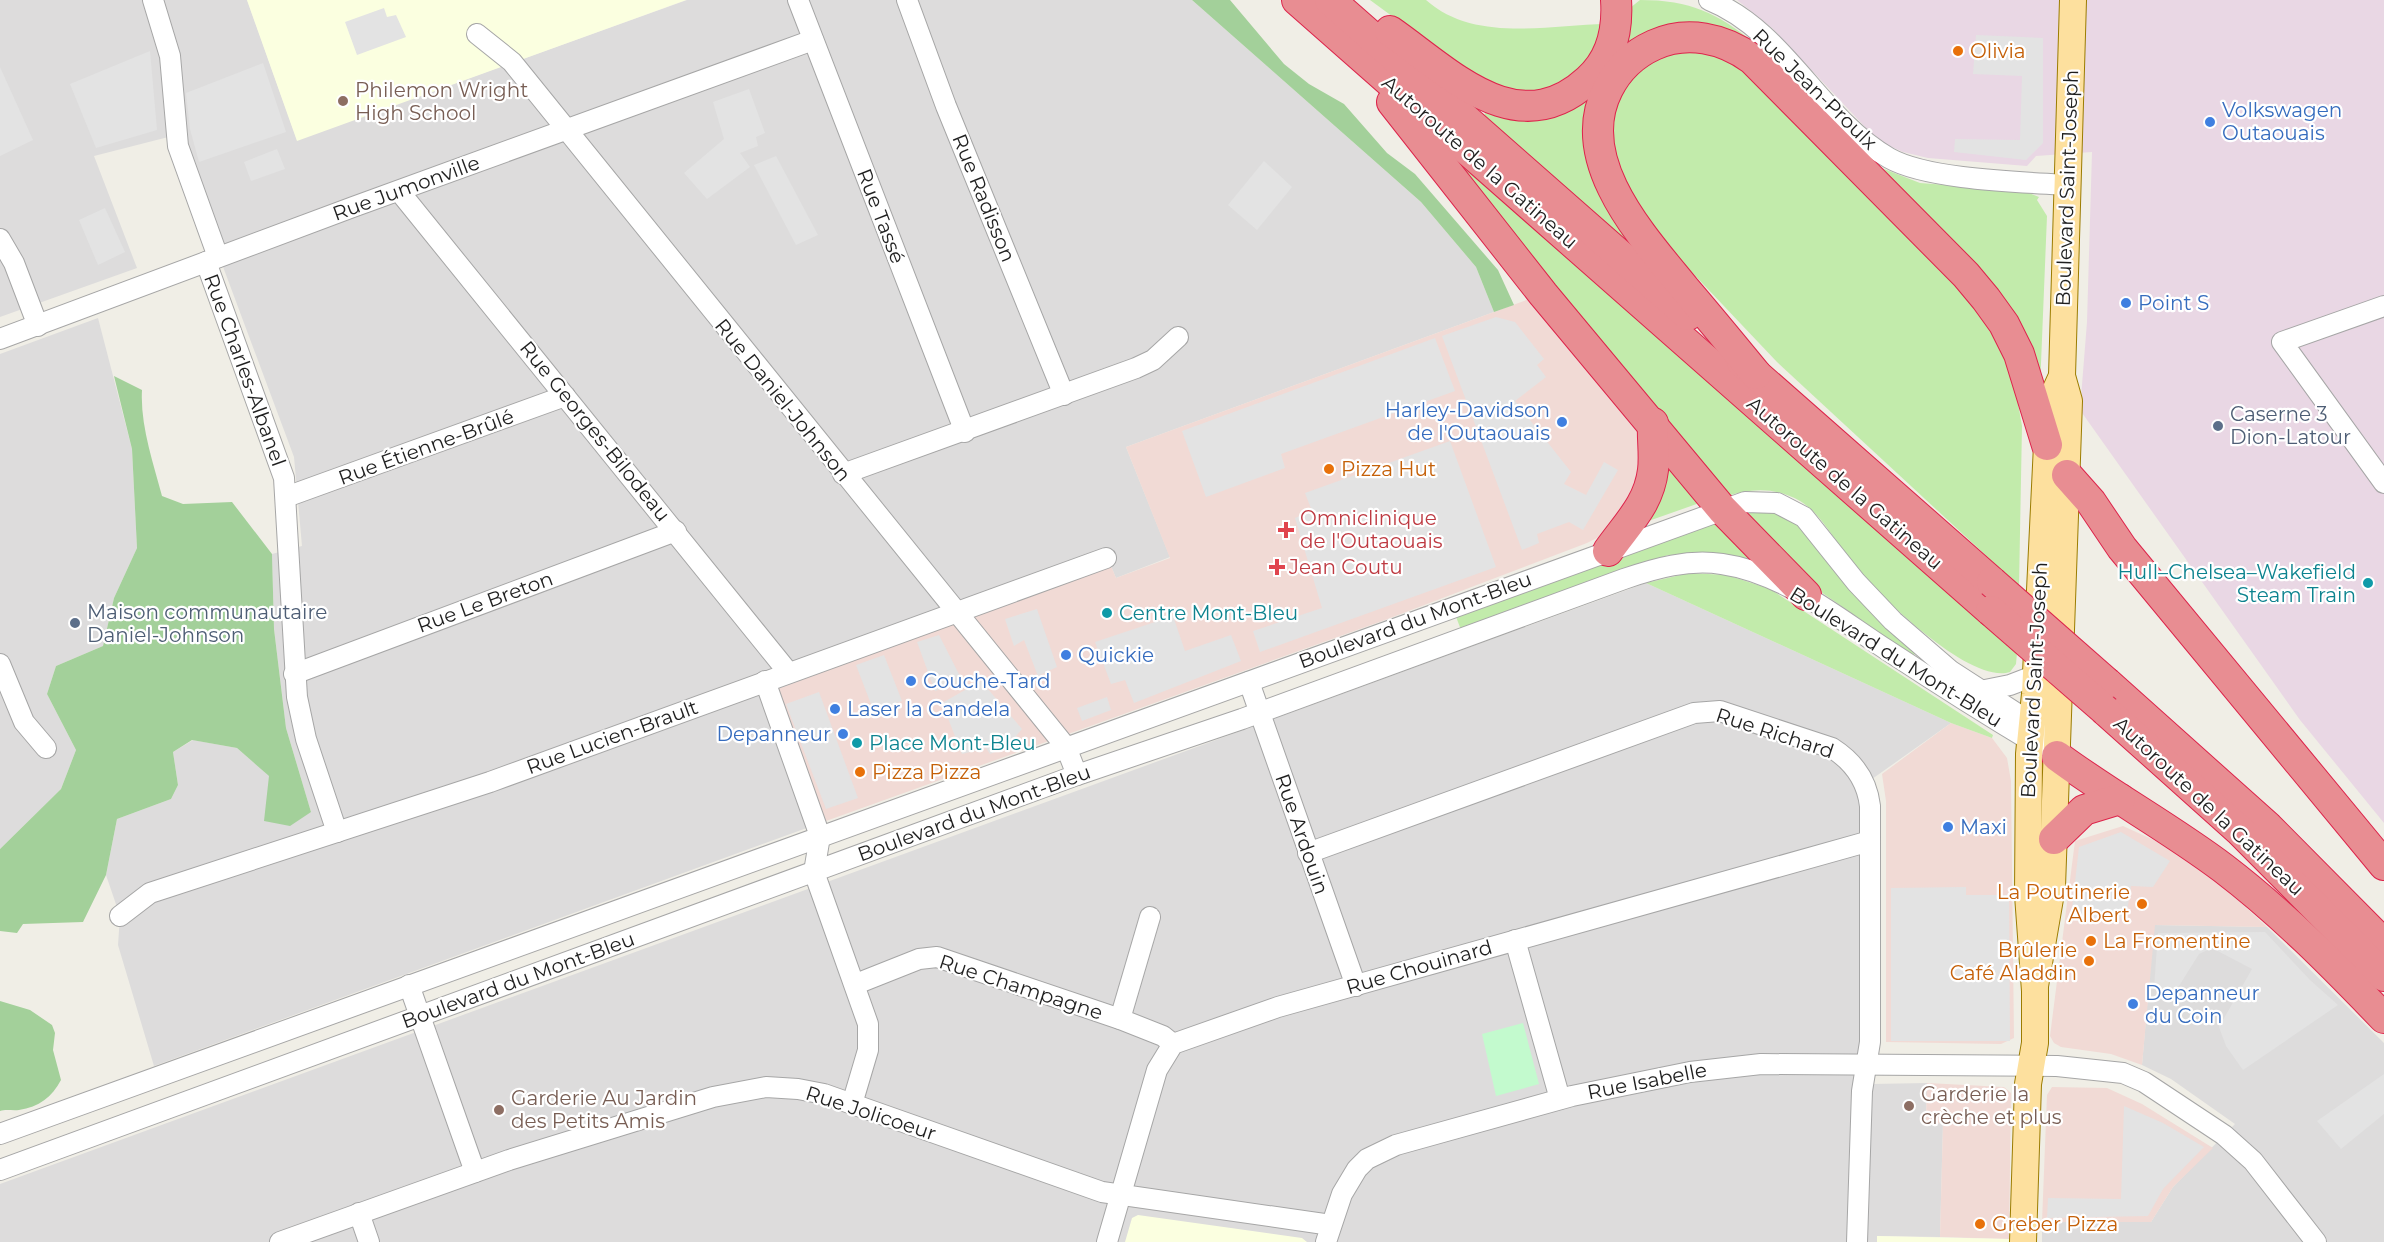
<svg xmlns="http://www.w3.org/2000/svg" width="2384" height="1242" viewBox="0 0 2384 1242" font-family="Montserrat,sans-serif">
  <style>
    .residential { fill: #dddcdc }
    .commercial { fill: #f1dad5 }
    .industrial { fill: #e9d7e4 }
    .education { fill: #fbffe0 }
    .grass { fill: #c2ebab }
    .forest { fill: #a3d09a }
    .park { fill: #c3face }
    .parking { fill: #e3e3e3 }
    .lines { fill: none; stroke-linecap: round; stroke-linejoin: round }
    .minor-casing { stroke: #a6a6a6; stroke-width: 22 }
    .major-casing { stroke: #9b7c00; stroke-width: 28 }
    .highway-casing { stroke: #dd244b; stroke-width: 32 }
    .minor { stroke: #fff; stroke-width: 20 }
    .major { stroke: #fde09e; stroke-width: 26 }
    .highway { stroke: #e88d92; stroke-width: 30 }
    .highway-bridge-casing { stroke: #dd244b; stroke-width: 32; stroke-linecap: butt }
    .highway-bridge { stroke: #e88d92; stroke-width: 30 }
    .food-dot { fill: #e8710a; stroke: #fff; stroke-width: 2 }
    .education-dot { fill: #8d6e63; stroke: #fff; stroke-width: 2 }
    .shop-dot { fill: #3f7fe0; stroke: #fff; stroke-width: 2 }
    .service-dot { fill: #5c6f8a; stroke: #fff; stroke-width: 2 }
    .health-dot { fill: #e0444e; stroke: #fff; stroke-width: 2 }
    .culture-dot { fill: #0f9aa8; stroke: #fff; stroke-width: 2 }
    .labels { text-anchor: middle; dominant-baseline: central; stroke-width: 4.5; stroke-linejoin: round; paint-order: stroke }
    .food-label { font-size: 20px; fill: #c56008; stroke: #fff; text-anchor: start }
    .street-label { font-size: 20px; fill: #1f1f1f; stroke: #fff }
    .education-label { font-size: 20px; fill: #785e54; stroke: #fff; text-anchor: start }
    .shop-label { font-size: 20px; fill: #366cbe; stroke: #fff; text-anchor: start }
    .service-label { font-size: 20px; fill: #4e5e75; stroke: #fff; text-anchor: start }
    .health-label { font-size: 20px; fill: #be3a42; stroke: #fff; text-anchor: start }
    .culture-label { font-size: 20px; fill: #0d838f; stroke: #fff; text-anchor: start }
  </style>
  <rect width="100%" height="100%" fill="#f0eee6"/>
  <g class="residential">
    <path d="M0,0H247L297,140L687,0H1192L1421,202L1476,267L1494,312L1126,447L1170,557L1116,578L1111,566L775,690L826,821L154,1066L118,945L120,916L106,875L117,819L171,799L178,785L173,752L193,740L237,748L311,812L286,728L274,629L272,554L302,546L294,457L222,264L184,133L94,156L137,268L0,317Z"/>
    <path d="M98,318L132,449L137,548L114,598L103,646L56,666L47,694L76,750L61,789L0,849V354Z"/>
    <path d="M1646,583L1951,723L1865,784L1871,1084L1927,1083L1926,1124L1943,1123L1940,1237L1878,1236L1877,1242H0V1184Z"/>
    <path d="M2154,925L2267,927L2384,1043V1242H2042V1222H2151L2173,1187L2235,1124L2171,1079L2142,1065Z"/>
  </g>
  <g class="commercial">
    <path d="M1540,295L1641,434V481L1605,534L1587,543L1385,620L826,821L775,690L979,612L1111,566L1116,578L1170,558L1126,447Z"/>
    <path d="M1951,723L1992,738L2007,758L2011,781L2014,1038L2001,1044L1886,1042V801L1882,774Z"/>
    <path d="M2123,826L2191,857L2267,927L2155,925L2142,1065L2111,1054L2061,1047L2054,1043L2050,1036L2075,841Z"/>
    <path d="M1927,1083L2004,1087L2011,1093L2009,1239L1940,1237L1943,1123L1926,1124Z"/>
    <path d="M2052,1087L2107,1088L2142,1104L2213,1148L2173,1187L2151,1222H2042L2047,1095Z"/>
  </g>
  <path class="industrial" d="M1737,0H2384V823L2300,720L2080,410L2087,322L2092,152L2036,156L2027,166L1928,158L1903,152L1885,144L1866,128L1772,28Z"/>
  <g class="education">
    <path d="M247,0H686L297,141Z"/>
    <path d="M1138,1215L1302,1238L1307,1242H1125L1132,1218Z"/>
    <path d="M1877,1236L2009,1239V1242H1877Z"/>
  </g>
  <g class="grass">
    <path d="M1370,0H1426C1474,43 1548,25 1606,24L1586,65L1541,93L1490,88Z"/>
    <path d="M1640,0C1691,0 1717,13 1756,44L1707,30L1597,92L1630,231L1623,238L1483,117L1489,107L1549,110L1630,8Z"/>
    <path d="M1688,48L1738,62L1953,278L1997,335L2016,392L2022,426L2019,586L1777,362L1668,247L1625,188L1608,134L1611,108L1640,65Z"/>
    <path d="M1455,160L2017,653L2016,664L2010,672C1970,685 1877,594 1853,564C1836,544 1823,515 1800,501C1775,487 1751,488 1725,497Z"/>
    <path d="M1879,167L1920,183L2024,191L2039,197L2037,200L2047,216L2040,388Z"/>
    <path d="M1658,459L1708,500L1640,524Z"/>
    <path d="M1737,510L1788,513L1917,652L1913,656L1811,585Z"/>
    <path d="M1721,517L1758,566L1710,554L1668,555L1461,630L1455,614Z"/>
    <path d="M1689,573L1727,575L1770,589L1993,735L1992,738L1951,723L1646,583Z"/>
  </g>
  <g class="forest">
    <path d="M1192,0H1230L1284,64L1309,84L1344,104L1387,153L1415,174L1498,270L1514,305L1494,312L1476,267L1421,202Z"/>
    <path d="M114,376L142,390C140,425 153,462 162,496L183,504L232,502L272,554L274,629L286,728L311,812L290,826L264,821L269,776L237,748L192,740L173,752L178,785L171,799L117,819L106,875L83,922L23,924L17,933L0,931V849L61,789L76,750L47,694L56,666L103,646L114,598L137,548L132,449Z"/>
    <path d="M0,1001L30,1010L52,1025L55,1033L53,1050L61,1080C52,1097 39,1107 19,1110C13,1111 6,1109 0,1111Z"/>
  </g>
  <path class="park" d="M1523,1023L1539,1084L1496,1096L1482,1034Z"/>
  <g class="parking">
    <path d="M384,8L387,17L396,15L406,37L357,55L345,22Z"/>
    <path d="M1976,35L2043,38V143L2026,160L1954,152L1955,139L2020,140L2022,76L1973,74Z"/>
    <path d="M150,51L157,130L96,148L70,84Z"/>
    <path d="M263,63L286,132L199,162L190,129L186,93Z"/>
    <path d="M0,67L33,140L0,156Z"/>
    <path d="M749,89L765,133L756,137L758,146L740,153L750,167L707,199L684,173L724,139L713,102Z"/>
    <path d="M277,149L285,169L251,181L244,162Z"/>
    <path d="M776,156L818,235L796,245L754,165Z"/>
    <path d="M1264,161L1292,187L1257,230L1228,205Z"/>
    <path d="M105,208L125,252L98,265L79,220Z"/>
    <path d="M1496,317L1515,322L1544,359L1537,365L1546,377L1515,401L1571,472L1564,484L1586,495L1604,462L1618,470L1583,530L1569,522L1537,534L1539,543L1522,550L1442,336Z"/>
    <path d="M1435,338L1455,391L1281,454L1285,468L1206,497L1182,431Z"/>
    <path d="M1450,441L1496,567L1260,652L1253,631L1322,608L1295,518L1312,511L1305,493Z"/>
    <path d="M1037,609L1057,667L1038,676L1024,640L1014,646L1005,619Z"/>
    <path d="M1173,616L1185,651L1231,635L1241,661L1134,703L1125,680L1111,684L1095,642Z"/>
    <path d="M939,635L963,682L935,691L917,642Z"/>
    <path d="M884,655L902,701L874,712L856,665Z"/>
    <path d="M981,681L1022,729L1016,736L1018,743L990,754L986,748L962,754L942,703Z"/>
    <path d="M819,692L858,798L826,809L786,704Z"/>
    <path d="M1107,697L1111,710L1082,721L1077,708Z"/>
    <path d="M2121,832L2170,861L2153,887L2131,886L2126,918L2071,917L2079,847Z"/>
    <path d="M1966,887V895H2009L2010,1041H1891V888Z"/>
    <path d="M2265,932L2310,980L2338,1005L2243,1070L2226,1046L2219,1027L2252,969L2212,948L2199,954L2172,997L2154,988L2158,933Z"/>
    <path d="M2384,1074V1114L2341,1149L2317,1121Z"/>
    <path d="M2124,1106L2163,1123L2204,1147L2163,1189L2148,1216L2047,1218L2048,1198L2121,1199Z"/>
  </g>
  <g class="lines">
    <defs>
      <g id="minor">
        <path d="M153,0L170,56L178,146L218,257"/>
        <path d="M798,0L965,432"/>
        <path d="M907,0L946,106L1064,395"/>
        <path d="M1709,0C1786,31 1819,118 1889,158C1928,180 2022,182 2068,185"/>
        <path d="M477,34L512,62L1066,747L1077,775"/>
        <path d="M399,191L788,672"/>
        <path d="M0,239L14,263L38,326"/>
        <path d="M206,262L284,478L297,697L306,739L337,832"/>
        <path d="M2384,306L2282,342L2384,483"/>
        <path d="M0,339L353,207L813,40"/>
        <path d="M843,474L1136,368L1153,360L1178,337"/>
        <path d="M286,497L565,396"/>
        <path d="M0,664L24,722L46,748"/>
        <path d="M294,674L676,531"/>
        <path d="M765,681L820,836L814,872"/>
        <path d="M1249,682L1356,986"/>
        <path d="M1980,691L2010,685L2036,675"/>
        <path d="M1308,853L1694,713L1720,711L1832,748C1854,762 1867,780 1870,806V1042L1862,1091L1857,1242"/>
        <path d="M814,872L868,1024V1050L852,1104"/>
        <path d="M120,916L150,893L490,782L1106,558"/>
        <path d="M1515,940L1560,1099"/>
        <path d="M856,984L919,959L937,957L1120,1019L1163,1036L1173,1044"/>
        <path d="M409,985L475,1172"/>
        <path d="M1120,1019L1150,917"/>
        <path d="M0,1134L1745,502L1777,503L1804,517L1856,582L1893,621L1951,671L2033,724L2057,756"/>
        <path d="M0,1170L1077,775L1242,719L1624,579C1656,568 1688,559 1722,564C1784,573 1836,617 1887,650C1937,683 1989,716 2041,747"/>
        <path d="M359,1213L369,1242"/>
        <path d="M280,1242L509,1160L713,1097L766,1087L798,1089L824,1094L1102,1192L1331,1225"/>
        <path d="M1107,1242L1157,1070L1173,1044L1278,1007L1870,841"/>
        <path d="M1326,1242L1342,1194L1357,1169L1367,1159L1396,1145L1572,1096L1690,1072L1761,1064L2057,1066L2123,1073L2144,1082L2224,1135L2253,1161L2316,1242"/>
      </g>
      <g id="major">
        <path d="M2035,986L2052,887L2069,401L2062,376L2073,0"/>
        <path d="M2023,1242L2028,1084L2035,1043V991L2028,895L2029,754L2035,694L2047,445L2051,400L2062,376"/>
      </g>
      <g id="highway">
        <path d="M1297,0L1991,611"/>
        <path d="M1330,0L1688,315"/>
        <path d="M1390,31C1449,72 1517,145 1588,80C1612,59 1618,30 1616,0"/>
        <path d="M1392,102L1543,294L1722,509L1806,595"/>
        <path d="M1742,362L1992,582"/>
        <path d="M1756,374C1733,346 1710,318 1686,290C1644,238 1571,161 1608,89C1618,69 1634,54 1654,45C1687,30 1723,38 1752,59L1966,275L1986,299L2004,324L2019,354L2047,445"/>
        <path d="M2067,475L2091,502L2122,548L2384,865"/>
        <path d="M1608,551C1627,524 1649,504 1653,470C1655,455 1652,439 1653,423"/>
        <path d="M2107,683L2268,827L2384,944"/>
        <path d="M2106,711L2239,830L2384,976"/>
        <path d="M2057,756C2111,796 2170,828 2223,868C2282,913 2333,965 2384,1018"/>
        <path d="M2054,839L2084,810L2120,799"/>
      </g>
    </defs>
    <use href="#minor" class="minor-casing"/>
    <use href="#major" class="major-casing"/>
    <use href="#highway" class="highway-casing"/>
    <use href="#minor" class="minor"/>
    <use href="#major" class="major"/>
    <use href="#highway" class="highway"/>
    <defs>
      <g id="highway-bridge">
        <path d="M1992,582L2107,683"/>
        <path d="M1991,611L2106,711"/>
      </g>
    </defs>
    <use href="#highway-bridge" class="highway-bridge-casing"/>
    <use href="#highway-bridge" class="highway-bridge"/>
  </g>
  <g class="food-dot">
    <circle cx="1958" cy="51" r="6"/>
    <circle cx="1329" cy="469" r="6"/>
    <circle cx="860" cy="772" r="6"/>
    <circle cx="2142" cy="904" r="6"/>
    <circle cx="2091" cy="941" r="6"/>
    <circle cx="2089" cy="961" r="6"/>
    <circle cx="1980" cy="1224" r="6"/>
  </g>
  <g class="education-dot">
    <circle cx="343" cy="101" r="6"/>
    <circle cx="1909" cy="1106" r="6"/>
    <circle cx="499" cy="1110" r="6"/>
  </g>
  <g class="shop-dot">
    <circle cx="2210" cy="122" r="6"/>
    <circle cx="2126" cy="303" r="6"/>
    <circle cx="1562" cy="422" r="6"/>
    <circle cx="1066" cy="655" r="6"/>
    <circle cx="911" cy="681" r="6"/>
    <circle cx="835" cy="709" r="6"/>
    <circle cx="843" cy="734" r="6"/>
    <circle cx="1948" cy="827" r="6"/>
    <circle cx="2133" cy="1004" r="6"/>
  </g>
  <g class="service-dot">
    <circle cx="2218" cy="426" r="6"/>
    <circle cx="75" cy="623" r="6"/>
  </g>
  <g class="health-dot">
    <path d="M1283 521h6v6h6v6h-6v6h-6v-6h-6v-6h6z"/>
    <path d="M1274 558h6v6h6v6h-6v6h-6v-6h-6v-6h6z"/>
  </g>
  <g class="culture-dot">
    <circle cx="2368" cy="583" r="6"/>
    <circle cx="1107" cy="613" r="6"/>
    <circle cx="857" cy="743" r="6"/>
  </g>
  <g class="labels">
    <g class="food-label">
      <text x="1970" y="51">Olivia</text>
      <text x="1341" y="469">Pizza Hut</text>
      <text x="872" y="772">Pizza Pizza</text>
      <text x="2130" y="892" text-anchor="end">La Poutinerie<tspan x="2130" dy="23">Albert</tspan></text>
      <text x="2103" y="941">La Fromentine</text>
      <text x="2077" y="950" text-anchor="end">Brûlerie<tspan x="2077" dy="23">Café Aladdin</tspan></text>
      <text x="1992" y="1224">Greber Pizza</text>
    </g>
    <g class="street-label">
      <text transform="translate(1815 89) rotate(44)">Rue Jean-Proulx</text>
      <text transform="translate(1480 162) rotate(41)">Autoroute de la Gatineau</text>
      <text transform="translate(406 188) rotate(-20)">Rue Jumonville</text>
      <text transform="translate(2067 188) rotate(-88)">Boulevard Saint-Joseph</text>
      <text transform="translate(984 198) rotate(68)">Rue Radisson</text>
      <text transform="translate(881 216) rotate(69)">Rue Tassé</text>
      <text transform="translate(245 370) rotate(70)">Rue Charles-Albanel</text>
      <text transform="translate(783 400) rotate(51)">Rue Daniel-Johnson</text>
      <text transform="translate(595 431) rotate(51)">Rue Georges-Bilodeau</text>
      <text transform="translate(426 447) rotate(-20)">Rue Étienne-Brûlé</text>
      <text transform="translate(1845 483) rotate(41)">Autoroute de la Gatineau</text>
      <text transform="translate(485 602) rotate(-20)">Rue Le Breton</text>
      <text transform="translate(1415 620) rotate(-20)">Boulevard du Mont-Bleu</text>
      <text transform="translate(1896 657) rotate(32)">Boulevard du Mont-Bleu</text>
      <text transform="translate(2034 680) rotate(-87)">Boulevard Saint-Joseph</text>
      <text transform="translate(1775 733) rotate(18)">Rue Richard</text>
      <text transform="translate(612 737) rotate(-20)">Rue Lucien-Brault</text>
      <text transform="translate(2209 806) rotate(43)">Autoroute de la Gatineau</text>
      <text transform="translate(974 813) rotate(-20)">Boulevard du Mont-Bleu</text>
      <text transform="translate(1302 834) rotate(71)">Rue Ardouin</text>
      <text transform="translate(1419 967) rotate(-16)">Rue Chouinard</text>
      <text transform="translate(518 980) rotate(-20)">Boulevard du Mont-Bleu</text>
      <text transform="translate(1021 987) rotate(18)">Rue Champagne</text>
      <text transform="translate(1647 1081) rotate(-11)">Rue Isabelle</text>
      <text transform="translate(871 1113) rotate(18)">Rue Jolicoeur</text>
    </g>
    <g class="education-label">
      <text x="355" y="90">Philemon Wright<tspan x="355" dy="23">High School</tspan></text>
      <text x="1921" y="1094">Garderie la<tspan x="1921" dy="23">crèche et plus</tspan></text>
      <text x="511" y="1098">Garderie Au Jardin<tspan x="511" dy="23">des Petits Amis</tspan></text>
    </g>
    <g class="shop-label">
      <text x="2222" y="110">Volkswagen<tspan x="2222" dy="23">Outaouais</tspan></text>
      <text x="2138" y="303">Point S</text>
      <text x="1550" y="410" text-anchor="end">Harley-Davidson<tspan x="1550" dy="23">de l'Outaouais</tspan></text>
      <text x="1078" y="655">Quickie</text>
      <text x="923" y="681">Couche-Tard</text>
      <text x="847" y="709">Laser la Candela</text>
      <text x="831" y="734" text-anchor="end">Depanneur</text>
      <text x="1960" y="827">Maxi</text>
      <text x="2145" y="993">Depanneur<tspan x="2145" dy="23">du Coin</tspan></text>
    </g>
    <g class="service-label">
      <text x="2230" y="414">Caserne 3<tspan x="2230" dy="23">Dion-Latour</tspan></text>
      <text x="87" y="612">Maison communautaire<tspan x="87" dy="23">Daniel-Johnson</tspan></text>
    </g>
    <g class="health-label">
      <text x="1300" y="518">Omniclinique<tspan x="1300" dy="23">de l'Outaouais</tspan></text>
      <text x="1289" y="567">Jean Coutu</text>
    </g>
    <g class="culture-label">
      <text x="2356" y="572" text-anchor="end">Hull–Chelsea–Wakefield<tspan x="2356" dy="23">Steam Train</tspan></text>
      <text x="1119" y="613">Centre Mont-Bleu</text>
      <text x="869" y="743">Place Mont-Bleu</text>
    </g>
  </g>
</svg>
